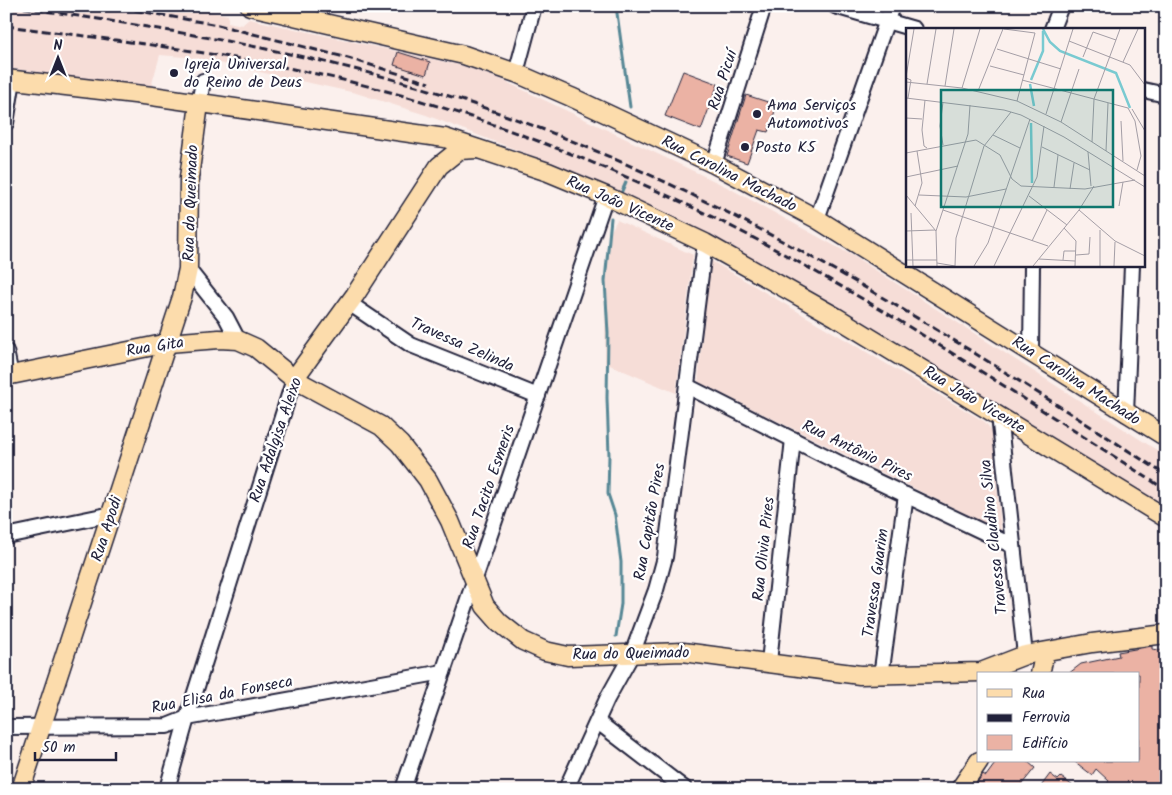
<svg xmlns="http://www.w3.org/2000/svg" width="1172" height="795" viewBox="0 0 1172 795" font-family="Kalam,sans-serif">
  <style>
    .built { fill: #f6ddd7 }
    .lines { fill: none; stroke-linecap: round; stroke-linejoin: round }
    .stream { stroke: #568795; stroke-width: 3 }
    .building { fill: #ebb2a4; stroke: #22223b }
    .minor-casing { stroke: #22223b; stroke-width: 18 }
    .major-casing { stroke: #22223b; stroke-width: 21 }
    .minor { stroke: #fff; stroke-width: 14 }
    .major { stroke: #fcdcac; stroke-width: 18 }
    .rail { stroke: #22223b; stroke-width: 3; stroke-dasharray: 8 4; stroke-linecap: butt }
    .poi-dot { fill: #22223b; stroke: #fff; stroke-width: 2 }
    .labels { text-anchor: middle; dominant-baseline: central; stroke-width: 4.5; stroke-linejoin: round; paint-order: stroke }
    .poi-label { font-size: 16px; fill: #22223b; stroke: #fff; text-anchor: start }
    .street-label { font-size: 16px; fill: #22223b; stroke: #fff }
    .inset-river { fill: none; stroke: #79cad1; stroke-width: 2.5 }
    .inset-road { fill: none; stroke: #a49ea6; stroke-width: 1 }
    .view { fill: #0f766e; fill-opacity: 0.15; stroke: #0f766e; stroke-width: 2.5 }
    .inset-edge { fill: none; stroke: #22223b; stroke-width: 2.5 }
  </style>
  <rect width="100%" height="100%" fill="#fbf0ed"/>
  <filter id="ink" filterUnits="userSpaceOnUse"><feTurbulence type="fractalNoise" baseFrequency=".02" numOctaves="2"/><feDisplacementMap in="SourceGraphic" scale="10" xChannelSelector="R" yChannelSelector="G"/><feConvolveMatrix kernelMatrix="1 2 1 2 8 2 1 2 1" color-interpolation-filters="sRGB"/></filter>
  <g filter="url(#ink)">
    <g class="built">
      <path d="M6,6H183L228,15V22L242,25L249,19L464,66L498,78L727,187L855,257L1166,456V509L868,325L765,265L644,204L561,167L426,115L356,93L196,58L160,55L151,87L6,68Z"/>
      <path d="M617,220L693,255L676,393L605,363L606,257L610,233Z"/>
      <path d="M710,260L985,422L992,431L1001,531L698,382Z"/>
    </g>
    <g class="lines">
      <g class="stream">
        <path d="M616,6L630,107"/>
        <path d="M622,191L626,182"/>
        <path d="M611,218L605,281L608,333L607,398L609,455L608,494L615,515L621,562V604L616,636"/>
      </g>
    </g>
    <g class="building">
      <path d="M398,52L430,62L426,75L394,65Z"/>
      <path d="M683,71L718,84L701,130L665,116Z"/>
      <path d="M746,95L777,105L768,132L759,130L747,163L727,156Z"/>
      <path d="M1152,646V649L1166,651V789H1103L1109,781L1096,769L1092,775L1074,761H1138L1139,674H1068L1081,664L1119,656L1118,652Z"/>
      <path d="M997,761H1027L1035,768L1018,789H982L976,784L983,774L986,776Z"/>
      <path d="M1050,774L1058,780L1061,777L1077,789H1039Z"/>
    </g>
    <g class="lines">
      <defs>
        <g id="minor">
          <path d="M835,6L914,29"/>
          <path d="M1052,29L1061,6"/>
          <path d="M516,73L534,6"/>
          <path d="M1143,90L1166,95"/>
          <path d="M199,104L203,81"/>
          <path d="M6,123L13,80"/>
          <path d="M714,164L764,6"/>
          <path d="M817,219L892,6"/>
          <path d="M188,269L226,317L238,340"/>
          <path d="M349,303L411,345L538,396"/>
          <path d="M6,351L11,375"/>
          <path d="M1031,352L1032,265"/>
          <path d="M687,386L857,472L1013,546"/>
          <path d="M1126,414L1132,265"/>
          <path d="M999,415L1025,655"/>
          <path d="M6,536L112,514"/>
          <path d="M769,662L793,439"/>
          <path d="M881,676L906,495"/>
          <path d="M598,722L685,789"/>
          <path d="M6,727L167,726L187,718L443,672"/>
          <path d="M167,789L187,718L294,379"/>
          <path d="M403,789L606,196"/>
          <path d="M566,789L607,699L632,654L656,590L665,557L705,243"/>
        </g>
        <g id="major">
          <path d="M250,6L464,55L516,73L571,97L714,164L817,219L1166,437"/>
          <path d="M6,79L152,96L445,138L548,172L606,196L705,243L836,317L1166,518"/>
          <path d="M6,376L168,343L219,339L238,340L256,348L294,379L381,426L400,444L428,480L450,521L485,606L499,622L523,641L545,651L568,656L683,652L860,675L981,672L1025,655L1092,643L1166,634"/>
          <path d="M294,379L355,295L439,166L459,150L477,149"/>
          <path d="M1040,674L1045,652"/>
          <path d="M21,789L182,297L188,269L189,178L199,104"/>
          <path d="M960,789L979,761"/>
        </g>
      </defs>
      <use href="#minor" class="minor-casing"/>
      <use href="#major" class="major-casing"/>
      <use href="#minor" class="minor"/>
      <use href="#major" class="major"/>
      <g class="rail">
        <path d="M12,6C153,27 296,49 433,91C701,174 932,324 1166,475"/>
        <path d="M111,6L218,25L348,58L429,83"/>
        <path d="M6,26C149,44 293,61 431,104C562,145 690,201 809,268C931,337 1048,414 1166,490"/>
      </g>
    </g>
  </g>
  <g class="poi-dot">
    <circle cx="174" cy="73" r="5"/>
    <circle cx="757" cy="114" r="5"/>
    <circle cx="745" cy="147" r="5"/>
  </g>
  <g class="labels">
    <g class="poi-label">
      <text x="184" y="64">Igreja Universal<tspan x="184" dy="18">do Reino de Deus</tspan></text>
      <text x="767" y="105">Ama Serviços<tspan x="767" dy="18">Automotivos</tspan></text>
      <text x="755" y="147">Posto K5</text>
    </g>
    <g class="street-label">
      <text transform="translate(723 80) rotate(-72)">Rua Picuí</text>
      <text transform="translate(729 174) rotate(27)">Rua Carolina Machado</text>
      <text transform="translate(191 203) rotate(-88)">Rua do Queimado</text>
      <text transform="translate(620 204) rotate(24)">Rua João Vicente</text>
      <text transform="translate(462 345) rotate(24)">Travessa Zelinda</text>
      <text transform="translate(155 347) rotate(-9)">Rua Gita</text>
      <text transform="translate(1076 381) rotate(33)">Rua Carolina Machado</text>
      <text transform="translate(974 400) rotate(31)">Rua João Vicente</text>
      <text transform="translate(276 440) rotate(-71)">Rua Adalgisa Aleixo</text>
      <text transform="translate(857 451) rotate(26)">Rua Antônio Pires</text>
      <text transform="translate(489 487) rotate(-71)">Rua Tacito Esmeris</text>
      <text transform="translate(650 522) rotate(-80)">Rua Capitão Pires</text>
      <text transform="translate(107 529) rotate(-72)">Rua Apodi</text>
      <text transform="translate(994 537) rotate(-96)">Travessa Claudino Silva</text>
      <text transform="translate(764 549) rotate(-84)">Rua Olivia Pires</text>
      <text transform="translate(876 583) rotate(-82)">Travessa Guarim</text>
      <text transform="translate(631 654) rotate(-1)">Rua do Queimado</text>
      <text transform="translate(222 695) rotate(-11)">Rua Elisa da Fonseca</text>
    </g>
  </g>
  <g transform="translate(906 28)">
    <rect width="239" height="239" fill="#fbf0ed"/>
    <path class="inset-river" d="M137,1L144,14L154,23L210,45L224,80M125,52L137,23V3M124,56L128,78M125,95L126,155"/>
    <path class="inset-road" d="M98,1L129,5L111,73M163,13L224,37L239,57M91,21L155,41M177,29L187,4L210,12M217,34L232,1M84,38L118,47M0,49L8,1M0,50L5,52L2,70M116,52L222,80L229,93L235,128L231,142M0,54L56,60L111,73L155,94L239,148M21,56L30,1M39,58L48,1M56,60L74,1M72,63L97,1M0,70L98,82L115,87L158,109L239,159M19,72L16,102L18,118L21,120M226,81L239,103M140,86L167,1M0,90L16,91M215,93L217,133M155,94L173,41M87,107L114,120M186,114L188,71L214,1M37,117L34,98L37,74M78,118L105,84M136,119L184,142M200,123L202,75M182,124L185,158M0,125L70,112L94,127L106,151L115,158L179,161L229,152M0,149L52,138M148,159L152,127M164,161L168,135M0,167L30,203M13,167L60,169L100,161M123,168L161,197M9,178L16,155L11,123M213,178L217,154M37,182L142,218M173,182L209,213L239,228M5,185L7,238M158,200L170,213L169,238M194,202V238M0,203L29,202M126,213L141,182M170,227L183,226L184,209M133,231L169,233M0,232H31M157,232L158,223H170M31,235L49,238M31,238L30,203L62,106L64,77M49,238L50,210L78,118M68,238L82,215L124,91M88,238L131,149L138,98M127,238L173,182L188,158M208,238L209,214"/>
    <path class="view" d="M35,62H207V179H35Z"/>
    <rect width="239" height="239" class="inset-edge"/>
  </g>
  <rect width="1172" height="795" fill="none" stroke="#fff" stroke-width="25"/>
  <rect x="12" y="12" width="1147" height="770" fill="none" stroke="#22223b" stroke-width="2" filter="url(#ink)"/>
  <rect x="977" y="672" width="162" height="90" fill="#ffffff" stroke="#a7a7b1"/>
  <rect x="987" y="689" width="25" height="8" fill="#fcdcac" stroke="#a7a7b1"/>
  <text x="1022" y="698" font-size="15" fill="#22223b">Rua</text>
  <rect x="987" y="714" width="25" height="8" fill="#22223b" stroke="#a7a7b1"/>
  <text x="1022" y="722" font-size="15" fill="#22223b">Ferrovia</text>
  <rect x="987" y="735" width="25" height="15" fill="#ebb2a4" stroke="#a7a7b1"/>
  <text x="1022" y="748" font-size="15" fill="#22223b">Edifício</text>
  <g transform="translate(58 58)" stroke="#ffffff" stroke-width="4" paint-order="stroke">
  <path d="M0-4L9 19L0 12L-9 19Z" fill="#22223b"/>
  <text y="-8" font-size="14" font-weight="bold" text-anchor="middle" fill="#22223b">N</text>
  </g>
  <path d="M35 752v8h81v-8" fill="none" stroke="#22223b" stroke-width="2.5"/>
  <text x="42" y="752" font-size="15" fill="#22223b" stroke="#ffffff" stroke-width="4" paint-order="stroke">50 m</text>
</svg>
